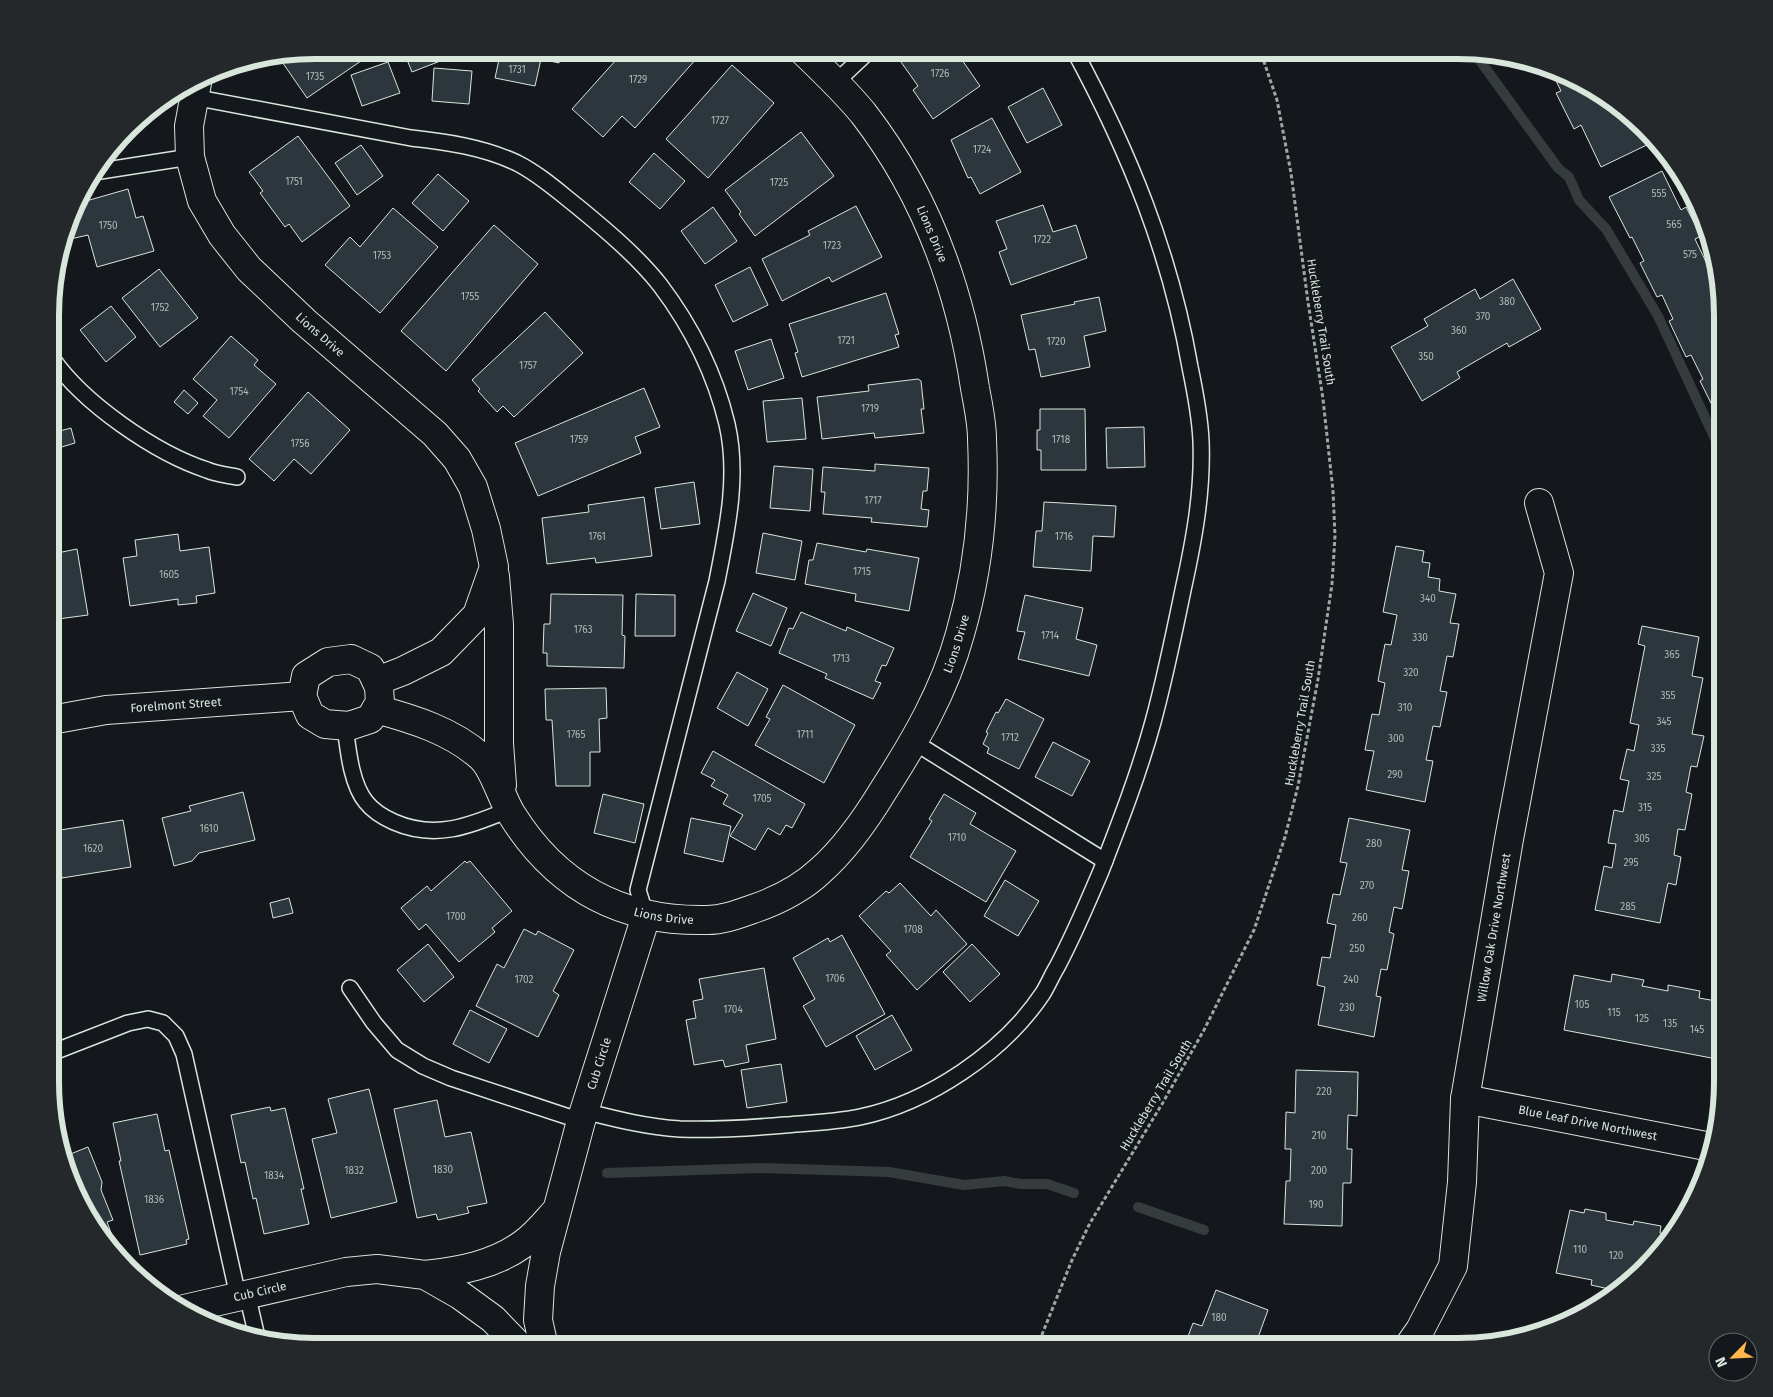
<svg xmlns="http://www.w3.org/2000/svg" width="1773" height="1397" viewBox="0 0 1773 1397" font-family="'Fira Sans',sans-serif">
  <style>
    .lines { fill: none; stroke-linecap: round; stroke-linejoin: round }
    .stream { stroke: #363b3e; stroke-width: 10 }
    .building { fill: #2c363c; stroke: #d8e6dc }
    .service-casing { stroke: #d8e6dc; stroke-width: 18 }
    .minor-casing { stroke: #d8e6dc; stroke-width: 30 }
    .path { stroke: #9da8a2; stroke-width: 3; stroke-dasharray: 4 2.5; stroke-linecap: butt }
    .service { stroke: #14181c; stroke-width: 15 }
    .minor { stroke: #14181c; stroke-width: 28 }
    .labels { text-anchor: middle; dominant-baseline: central; stroke-width: 4; stroke-linejoin: round; paint-order: stroke }
    .number-label { font-size: 10px; fill: #adbab4 }
    .street-label { font-size: 12px; fill: #d8e6dc; stroke: #14181c }
    .rim { fill: none; stroke: #d8e6dc; stroke-width: 6 }
  </style>
  <rect width="100%" height="100%" fill="#14181c"/>
  <g class="lines">
    <g class="stream">
      <path d="M1473,51L1558,168L1569,177L1579,200L1606,229L1658,316L1723,456"/>
      <path d="M607,1173L760,1168L889,1172L964,1185L1004,1181L1021,1184H1047L1074,1193"/>
      <path d="M1138,1207L1204,1230"/>
    </g>
  </g>
  <g class="building">
    <path d="M315,50H377L307,98L278,56Z"/>
    <path d="M403,50H466V51L412,72Z"/>
    <path d="M501,50H561L559,63L541,59L535,86L495,78Z"/>
    <path d="M625,50H704L635,128L622,116L603,137L572,109Z"/>
    <path d="M917,50H969L960,57L980,86L933,119L913,90L918,86L901,62Z"/>
    <path d="M388,62L400,93L362,106L351,75Z"/>
    <path d="M732,65L774,103L708,178L666,139Z"/>
    <path d="M1543,66L1559,70L1633,116L1655,141L1601,167L1581,125L1574,129L1556,93L1561,91L1550,68L1545,70Z"/>
    <path d="M434,68L472,71L469,104L432,101Z"/>
    <path d="M1043,88L1062,125L1027,143L1008,107Z"/>
    <path d="M992,118L1021,172L980,194L971,177L968,178L951,140Z"/>
    <path d="M801,132L834,176L755,236L739,214L741,212L725,190Z"/>
    <path d="M298,136L350,206L302,242L289,224L285,227L260,193L263,191L249,172Z"/>
    <path d="M361,145L383,176L357,195L335,163Z"/>
    <path d="M654,153L685,181L660,209L629,182Z"/>
    <path d="M1662,171L1681,210L1686,207L1701,236L1695,239L1709,268L1713,266L1723,314V413L1722,410L1716,413L1700,381L1703,379L1691,355L1686,357L1669,321L1673,319L1662,295L1657,297L1640,263L1644,261L1632,237L1630,238L1609,197Z"/>
    <path d="M438,174L469,201L443,231L412,203Z"/>
    <path d="M128,189L136,218L143,216L154,251L97,267L88,235L66,240L79,201V203Z"/>
    <path d="M1043,205L1053,232L1076,225L1087,258L1011,285L999,252L1007,249L996,221Z"/>
    <path d="M856,206L882,257L832,282L829,277L782,301L762,259L810,235L808,231Z"/>
    <path d="M713,207L737,241L705,264L681,231Z"/>
    <path d="M393,208L438,247L380,313L325,265L350,237L360,247Z"/>
    <path d="M494,225L538,264L446,371L401,331Z"/>
    <path d="M750,267L768,305L733,322L715,285Z"/>
    <path d="M159,269L198,318L160,347L122,298Z"/>
    <path d="M1513,279L1541,329L1509,347L1507,343L1457,372L1460,378L1422,401L1391,347L1428,326L1424,319L1475,289L1480,299Z"/>
    <path d="M886,293L899,334L895,335L899,347L802,377L795,353L798,352L789,324Z"/>
    <path d="M1099,297L1106,331L1084,336L1090,367L1041,377L1035,349L1029,350L1021,315L1075,304L1074,302Z"/>
    <path d="M111,306L136,337L106,362L80,330Z"/>
    <path d="M545,312L583,353L514,417L503,406L497,412L478,391L480,389L472,380Z"/>
    <path d="M231,336L258,360L254,365L276,384L229,438L203,416L217,400L193,379Z"/>
    <path d="M771,339L784,378L748,390L735,351Z"/>
    <path d="M918,379L921,381L924,409H921L924,433L875,438L874,433L822,439L817,397L869,391L868,385Z"/>
    <path d="M644,388L660,427L635,437L641,453L538,496L515,443Z"/>
    <path d="M184,390L198,403L188,414L174,402Z"/>
    <path d="M308,392L350,430L311,474L294,459L274,481L249,459Z"/>
    <path d="M802,398L806,439L767,442L763,401Z"/>
    <path d="M1040,409H1085L1086,470H1041V450H1037V430H1040Z"/>
    <path d="M1144,427L1145,467L1107,468L1106,428Z"/>
    <path d="M71,428L75,443L55,449L52,433Z"/>
    <path d="M875,464L929,468L927,491H923L921,509L929,510L927,527L871,522L872,518L823,514L825,492H821L823,467L875,471Z"/>
    <path d="M774,466L813,469L810,511L770,508Z"/>
    <path d="M694,482L700,524L661,529L655,488Z"/>
    <path d="M644,497L652,556L596,563L595,558L547,564L542,518L589,512L588,505Z"/>
    <path d="M1044,502L1116,506L1114,537L1093,536L1091,571L1033,567L1036,531H1042Z"/>
    <path d="M763,533L802,541L795,580L756,573Z"/>
    <path d="M178,534L180,551L209,547L215,593L196,596L197,603L178,605V599L130,606L123,558L137,556L135,540Z"/>
    <path d="M817,543L866,552L867,549L919,558L909,611L855,601L856,594L805,584L809,560H813Z"/>
    <path d="M1396,546L1424,551L1422,562L1430,563L1428,577L1440,579L1439,591L1456,594L1450,623L1459,624L1453,657L1447,656L1440,691L1447,692L1440,727L1433,726L1426,760L1433,761L1425,802L1366,790L1374,751L1365,750L1372,714L1379,715L1385,683L1378,681L1385,644L1391,645L1397,615L1383,612Z"/>
    <path d="M77,549L88,615L58,619V615L52,616V554Z"/>
    <path d="M753,593L787,608L771,646L736,631Z"/>
    <path d="M551,594L623,595L622,635L625,636L624,668L547,666V653H543L544,624H550Z"/>
    <path d="M636,594L675,595V636H635Z"/>
    <path d="M1025,595L1083,608L1076,639L1097,645L1089,676L1018,659L1025,632L1017,631Z"/>
    <path d="M801,612L846,631L847,627L894,648L886,666L882,665L875,681L881,683L873,699L825,678L827,674L779,653L789,628L793,629Z"/>
    <path d="M1642,626L1699,637L1692,676L1703,678L1692,734L1704,736L1697,767L1691,766L1686,792L1692,794L1685,830L1678,829L1674,855L1681,857L1676,885L1668,883L1660,923L1595,910L1604,866L1612,868L1616,844L1608,843L1614,810L1623,812L1629,781L1620,779L1627,749L1634,751L1639,725L1630,723L1645,646L1638,644Z"/>
    <path d="M737,672L768,689L748,726L717,708Z"/>
    <path d="M783,685L855,725L824,783L755,745L770,719L766,717Z"/>
    <path d="M606,688L607,718L599,719L600,752H590V786H556L552,720H546L545,689Z"/>
    <path d="M1006,699L1044,719L1019,769L987,753L989,748L983,744L988,733L986,732L996,712L998,713Z"/>
    <path d="M1053,742L1090,761L1072,796L1035,777Z"/>
    <path d="M713,751L805,804L792,828L786,825L780,835L768,828L755,850L730,836L743,815L723,804L728,795L711,786L715,780L701,773Z"/>
    <path d="M243,792L255,840L199,853L192,861L174,866L162,818L191,811L189,806Z"/>
    <path d="M603,794L644,804L635,843L594,833Z"/>
    <path d="M944,794L976,813L970,824L1016,851L986,902L910,857L932,821L929,819Z"/>
    <path d="M691,818L731,826L723,862L684,853Z"/>
    <path d="M1349,818L1410,830L1402,870L1409,871L1402,909L1394,907L1389,932L1394,934L1387,970L1381,969L1376,996L1381,997L1374,1037L1318,1025L1325,987L1317,985L1322,957L1330,958L1336,925L1327,923L1333,894L1340,895L1347,863L1340,862Z"/>
    <path d="M123,820L131,867L62,878L54,831Z"/>
    <path d="M465,861L467,863L470,861L512,911L492,928L495,932L459,962L426,924L419,930L401,908L427,886L431,891Z"/>
    <path d="M1005,880L1039,901L1018,936L984,916Z"/>
    <path d="M900,883L931,916L936,910L967,944L917,990L886,955L891,951L859,916L886,891L889,893Z"/>
    <path d="M289,898L293,913L273,918L270,903Z"/>
    <path d="M524,929L536,935L538,931L574,950L553,991L559,995L538,1037L476,1006L497,964L504,968Z"/>
    <path d="M842,935L885,1014L826,1047L803,1006L815,999L793,958L828,938L830,942Z"/>
    <path d="M428,944L454,977L424,1002L397,970Z"/>
    <path d="M972,944L1000,974L970,1002L943,972Z"/>
    <path d="M764,968L776,1039L746,1045L749,1062L725,1067L723,1060L694,1065L686,1020L696,1018L693,1001L703,999L699,979Z"/>
    <path d="M1612,974L1644,980L1642,986L1668,991V985L1700,991L1699,998L1722,1002V1060L1564,1030L1574,975L1611,982Z"/>
    <path d="M470,1010L507,1029L489,1063L453,1044Z"/>
    <path d="M892,1015L912,1050L875,1070L856,1036Z"/>
    <path d="M781,1064L787,1102L747,1108L741,1070Z"/>
    <path d="M1296,1070L1358,1072L1357,1116L1348,1115L1347,1149H1352L1351,1183H1343L1342,1226L1284,1224L1286,1181H1290L1291,1149H1285L1286,1112L1295,1113Z"/>
    <path d="M369,1089L397,1202L331,1218L312,1139L337,1133L328,1099Z"/>
    <path d="M437,1100L445,1137L471,1132L487,1203L467,1207L469,1213L438,1220L436,1214L417,1218L394,1109Z"/>
    <path d="M270,1107L271,1111L285,1108L304,1189H301L309,1224L264,1234L256,1198L253,1199L245,1162L241,1163L231,1115Z"/>
    <path d="M157,1114L165,1151L169,1150L189,1239L186,1240L187,1244L140,1255L119,1161H121L113,1123Z"/>
    <path d="M62,1143L68,1155L88,1147L102,1182L101,1190L113,1220L107,1222L119,1254L77,1199Z"/>
    <path d="M1585,1209L1606,1213V1220L1633,1225L1634,1221L1661,1226L1660,1233L1671,1235L1657,1257L1618,1291L1591,1285L1592,1280L1556,1273L1570,1210L1584,1213Z"/>
    <path d="M1216,1290L1268,1310L1256,1343L1251,1341L1249,1347H1184L1193,1323L1202,1326Z"/>
    <path d="M380,1337L382,1346H330L329,1344L347,1340V1343Z"/>
  </g>
  <g class="lines">
    <defs>
      <g id="service">
        <path d="M836,82L870,50"/>
        <path d="M193,97L411,138C447,142 483,147 517,163C539,174 559,192 578,207C606,230 638,257 660,285C691,326 715,374 727,424C739,476 727,530 717,581L638,890L646,916"/>
        <path d="M94,172L190,157"/>
        <path d="M52,358C83,403 155,453 207,470C216,474 227,475 237,477"/>
        <path d="M345,726C348,749 351,784 366,802C373,811 385,818 394,822C435,840 470,826 508,810"/>
        <path d="M914,742L1105,861"/>
        <path d="M350,988L374,1023L397,1050L423,1066L451,1078L581,1121"/>
        <path d="M51,1053L128,1023L148,1019L163,1023L176,1036L184,1054L238,1296"/>
        <path d="M584,1111C615,1119 647,1127 680,1129C715,1130 750,1128 785,1125C810,1123 835,1122 860,1117C928,1103 1004,1052 1043,993C1048,985 1052,975 1057,967C1074,935 1087,904 1101,871C1120,822 1139,773 1153,722C1165,678 1174,634 1183,590C1194,540 1203,492 1201,441C1200,416 1195,391 1190,367C1170,252 1129,152 1074,50"/>
        <path d="M247,1294L257,1337"/>
      </g>
      <g id="minor">
        <path id="s1" d="M197,83L189,126L190,157L202,201L222,235L249,269L304,321L435,434L457,459L473,487L486,529L494,567L477,615L441,652L403,671L377,681"/>
        <path d="M495,576L499,625V743L502,785"/>
        <path d="M351,659L370,668L379,687L380,703L370,719L349,726L325,724L310,715L302,696L306,676L328,662Z"/>
        <path id="s2" d="M376,709C413,719 452,731 481,757C494,768 502,800 512,815C557,887 622,922 707,920C722,920 736,915 750,910C774,902 801,889 820,871C845,849 866,819 883,791C915,741 944,692 960,634C978,572 985,503 982,439C982,422 978,405 975,388C960,288 925,193 863,113C844,90 823,70 802,50"/>
        <path id="s3" d="M51,720L106,710L302,696"/>
        <path id="s4" d="M1465,1099L1711,1147"/>
        <path d="M425,1275C460,1271 494,1265 523,1244C536,1235 546,1222 556,1211"/>
        <path id="s5" d="M184,1309L346,1272L377,1269L425,1275L460,1295L493,1319L520,1347"/>
        <path id="s6" d="M544,1347L538,1320L540,1286L546,1252L581,1121L646,916"/>
        <path id="s7" d="M1408,1347L1420,1330L1453,1266L1462,1182L1465,1099L1509,839L1559,573L1539,503"/>
      </g>
    </defs>
    <use href="#service" class="service-casing"/>
    <use href="#minor" class="minor-casing"/>
    <path class="path" d="M1037,1347L1072,1260L1090,1223L1162,1104L1204,1030L1254,930L1285,837L1298,786L1318,679L1332,584L1335,536L1333,491L1323,399L1308,302L1291,173L1277,100L1260,50"/>
    <use href="#service" class="service"/>
    <use href="#minor" class="minor"/>
  </g>
  <g class="labels">
    <g class="number-label">
      <text x="517" y="70">1731</text>
      <text x="940" y="74">1726</text>
      <text x="315" y="77">1735</text>
      <text x="638" y="80">1729</text>
      <text x="720" y="121">1727</text>
      <text x="982" y="150">1724</text>
      <text x="294" y="182">1751</text>
      <text x="779" y="183">1725</text>
      <text x="1659" y="194">555</text>
      <text x="1674" y="225">565</text>
      <text x="108" y="226">1750</text>
      <text x="1042" y="240">1722</text>
      <text x="832" y="246">1723</text>
      <text x="1690" y="255">575</text>
      <text x="382" y="256">1753</text>
      <text x="470" y="297">1755</text>
      <text x="1507" y="302">380</text>
      <text x="160" y="308">1752</text>
      <text x="1483" y="317">370</text>
      <text x="1459" y="331">360</text>
      <text x="846" y="341">1721</text>
      <text x="1056" y="342">1720</text>
      <text x="1426" y="357">350</text>
      <text x="528" y="366">1757</text>
      <text x="239" y="392">1754</text>
      <text x="870" y="409">1719</text>
      <text x="579" y="440">1759</text>
      <text x="1061" y="440">1718</text>
      <text x="300" y="444">1756</text>
      <text x="873" y="501">1717</text>
      <text x="597" y="537">1761</text>
      <text x="1064" y="537">1716</text>
      <text x="862" y="572">1715</text>
      <text x="169" y="575">1605</text>
      <text x="1428" y="599">340</text>
      <text x="583" y="630">1763</text>
      <text x="1050" y="636">1714</text>
      <text x="1420" y="638">330</text>
      <text x="1672" y="655">365</text>
      <text x="841" y="659">1713</text>
      <text x="1411" y="673">320</text>
      <text x="1668" y="696">355</text>
      <text x="1405" y="708">310</text>
      <text x="1664" y="722">345</text>
      <text x="576" y="735">1765</text>
      <text x="805" y="735">1711</text>
      <text x="1010" y="738">1712</text>
      <text x="1396" y="739">300</text>
      <text x="1658" y="749">335</text>
      <text x="1395" y="775">290</text>
      <text x="1654" y="777">325</text>
      <text x="762" y="799">1705</text>
      <text x="1645" y="808">315</text>
      <text x="209" y="829">1610</text>
      <text x="957" y="838">1710</text>
      <text x="1642" y="839">305</text>
      <text x="1374" y="844">280</text>
      <text x="93" y="849">1620</text>
      <text x="1631" y="863">295</text>
      <text x="1367" y="886">270</text>
      <text x="1628" y="907">285</text>
      <text x="456" y="917">1700</text>
      <text x="1360" y="918">260</text>
      <text x="913" y="930">1708</text>
      <text x="1357" y="949">250</text>
      <text x="835" y="979">1706</text>
      <text x="524" y="980">1702</text>
      <text x="1351" y="980">240</text>
      <text x="1582" y="1005">105</text>
      <text x="1347" y="1008">230</text>
      <text x="733" y="1010">1704</text>
      <text x="1614" y="1013">115</text>
      <text x="1642" y="1019">125</text>
      <text x="1670" y="1024">135</text>
      <text x="1697" y="1030">145</text>
      <text x="1324" y="1092">220</text>
      <text x="1319" y="1136">210</text>
      <text x="443" y="1170">1830</text>
      <text x="354" y="1171">1832</text>
      <text x="1319" y="1171">200</text>
      <text x="274" y="1176">1834</text>
      <text x="154" y="1200">1836</text>
      <text x="1316" y="1205">190</text>
      <text x="1580" y="1250">110</text>
      <text x="1616" y="1256">120</text>
      <text x="1219" y="1318">180</text>
    </g>
    <g class="street-label">
      <text transform="translate(932 234) rotate(67)">Lions Drive</text>
      <text transform="translate(1321 322) rotate(81)">Huckleberry Trail South</text>
      <text stroke="none"><textPath href="#s1" startOffset="300">Lions Drive</textPath></text>
      <text stroke="none"><textPath href="#s2" startOffset="808">Lions Drive</textPath></text>
      <text stroke="none"><textPath href="#s3" startOffset="126">Forelmont Street</textPath></text>
      <text transform="translate(1300 723) rotate(-80)">Huckleberry Trail South</text>
      <text stroke="none"><textPath href="#s2" startOffset="372">Lions Drive</textPath></text>
      <text stroke="none"><textPath href="#s7" startOffset="434">Willow Oak Drive Northwest</textPath></text>
      <text stroke="none"><textPath href="#s6" startOffset="292">Cub Circle</textPath></text>
      <text transform="translate(1156 1095) rotate(-59)">Huckleberry Trail South</text>
      <text stroke="none"><textPath href="#s4" startOffset="125">Blue Leaf Drive Northwest</textPath></text>
      <text stroke="none"><textPath href="#s5" startOffset="78">Cub Circle</textPath></text>
    </g>
  </g>
  <path d="M0 0H1773V1397H0ZM315 59H1458A256 256 0 0 1 1714 315V1082A256 256 0 0 1 1458 1338H315A256 256 0 0 1 59 1082V315A256 256 0 0 1 315 59Z" fill="#24282b" fill-rule="evenodd"/>
  <path class="rim" d="M315 59H1458A256 256 0 0 1 1714 315V1082A256 256 0 0 1 1458 1338H315A256 256 0 0 1 59 1082V315A256 256 0 0 1 315 59Z"/>
  <g transform="translate(1733 1357) rotate(246)"><circle r="24" fill="#14181c" stroke="#626a69"/>
  <path d="M0-4L9 19L0 12L-9 19Z" fill="#ffb74d"/>
  <text y="-8" font-size="14" font-weight="bold" text-anchor="middle" fill="#d8e6dc">N</text>
  </g>
</svg>
